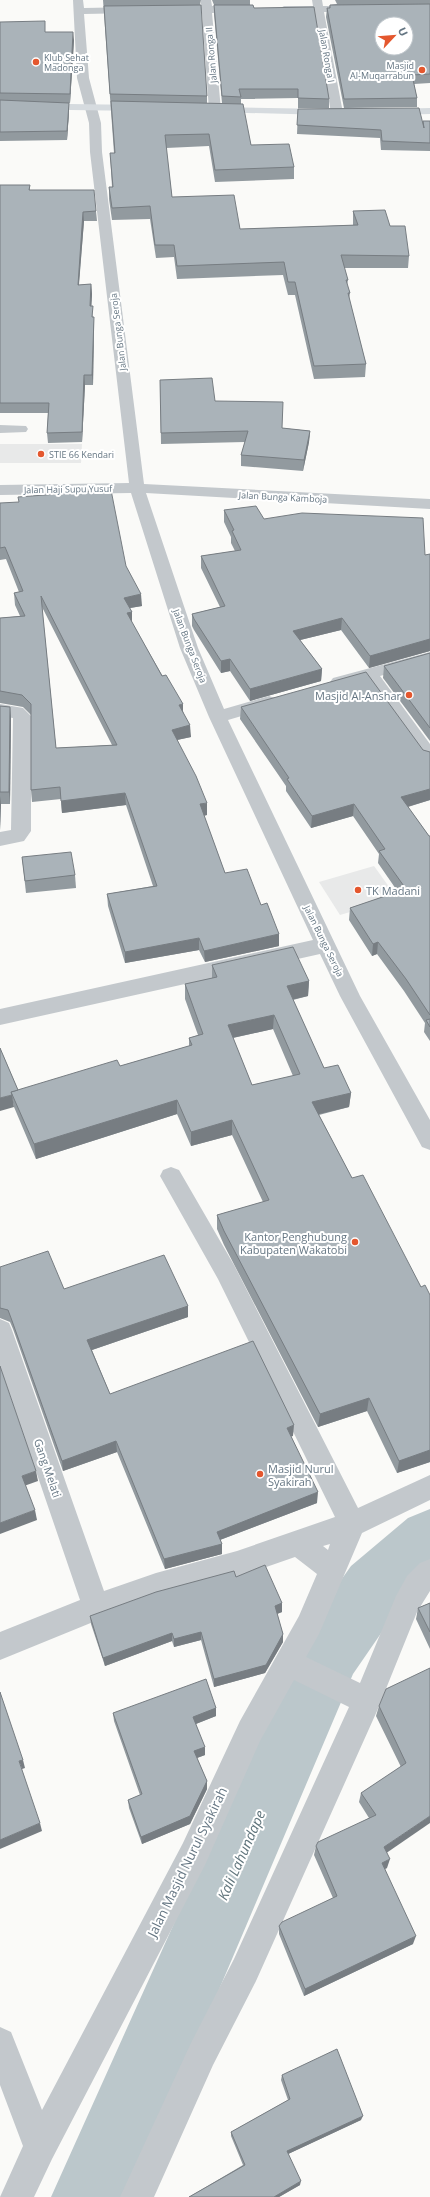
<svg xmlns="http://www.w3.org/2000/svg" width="430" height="2197" viewBox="0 0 430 2197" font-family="'Open Sans',sans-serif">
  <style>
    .built { fill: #e8e9e9 }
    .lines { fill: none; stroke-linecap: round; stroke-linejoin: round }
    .river { fill: #bbc7cb; fill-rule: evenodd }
    .street { fill: #c3c8cc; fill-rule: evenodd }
    .secondary { fill: #d6dbdf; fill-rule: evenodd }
    .wall { fill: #929a9f; fill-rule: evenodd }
    .shaded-wall { fill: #777d82 }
    .building { fill: #aab3b9; stroke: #777d82; fill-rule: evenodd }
    .poi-dot { fill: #e4572e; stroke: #fff; stroke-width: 1.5 }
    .labels { text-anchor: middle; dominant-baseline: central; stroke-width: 4; stroke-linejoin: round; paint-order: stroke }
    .far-street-label { font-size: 9px; fill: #657683; stroke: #fff }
    .far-poi-label { font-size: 9px; fill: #657683; stroke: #fff; text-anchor: start }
    .poi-label { font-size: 11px; fill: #657683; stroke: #fff; text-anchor: end }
    .street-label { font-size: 11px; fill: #657683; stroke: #fff }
    .near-street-label { font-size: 13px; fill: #657683; stroke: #fff }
    .near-water-label { font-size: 14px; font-style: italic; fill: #60757c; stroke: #fff }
  </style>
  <rect width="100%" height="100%" fill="#fafaf8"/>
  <g class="built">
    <path d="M0,444H82L81,463H0Z"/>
    <path d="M374,866L397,898L340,915L319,882Z"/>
  </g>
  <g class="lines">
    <path class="river" d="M430,1509V1580L397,1610L353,1674L131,2197H51L307,1628L351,1566L408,1518Z"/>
    <g class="street">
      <path d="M73,0H83L84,8L134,7L139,10L134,13L84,14L89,78L101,123L102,152L144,484L430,499V509L146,493L198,648L224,709L269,696L275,698L278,702L275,706L228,720L360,996L430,1120V1150L422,1147L340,996L320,954L0,1025V1009L313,940L209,717L180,648L131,493L0,495V485L129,483L90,152L89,123L77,78Z"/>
      <path d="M201,0H211L212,6H244L249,9L244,12L212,13L221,110L215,113L209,110L202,13H172L167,10L172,7L201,6Z"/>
      <path d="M312,0H322L323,6H358L363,9L358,12H324L343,113L337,116L331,113L314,12H284L279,9L284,6H313Z"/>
      <path d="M0,425L26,426L28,429L26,432L0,433Z"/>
      <path d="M430,652V662L380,676L430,744V763L423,761L365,680L339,687L333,686L330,682L333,678Z"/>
      <path d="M0,704L23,708L31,716V831L24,841L0,846V832L11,830L13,718L0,716Z"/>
      <path d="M171,1167L179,1170L234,1265L358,1508L430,1475V1500L362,1533L319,1634L306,1657L360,1683L396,1596L407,1576L420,1563L430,1559V1591L417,1612L377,1711L256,1981L213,2065L154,2197H120L191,2043L234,1959L349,1707L294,1680L260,1741L205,1865L52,2159L34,2197H0L23,2146L0,2085V2027L11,2032L42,2110L183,1843L240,1721L299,1616L317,1574L295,1557L237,1577L156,1599L98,1620L0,1660V1632L80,1600L0,1366V1319L9,1323L12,1330L104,1591L156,1573L237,1551L335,1517L218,1279L160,1176L163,1170ZM330,1544L328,1550L323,1546Z"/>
    </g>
    <g class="secondary">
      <path d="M0,103L141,105L147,108L141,111L0,109Z"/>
      <path d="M215,107L327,109L333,112L327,115L211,112L209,110Z"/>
      <path d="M430,108V114L391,115L385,112L391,109Z"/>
    </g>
  </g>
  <g class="wall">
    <path d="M103,0H201L200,5L207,96V103H222L214,14V5L212,0H250V5L254,8L329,99V108H298V98L241,99V104L251,145L294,167V179L215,182L209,146L166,148L172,197L240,229L353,225V211L390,226L409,256L408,268H344L348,280L347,285L350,293L349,299L366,364L365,377L314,379L295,295H288L283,275L177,279L174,257L156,258L150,219L112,220L109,199V187H112L110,153H114Z"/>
    <path d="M335,0H430V83L414,84L417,98V107L348,108L423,124V121H430V151L381,150L380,138L297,134L298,109L344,108L326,17L327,8H329L330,5L337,4Z"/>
    <path d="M0,22L45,32L74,40L70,103H68L69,112L67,140L0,141Z"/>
    <path d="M0,185H30V190L96,211L97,221H84L79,285L91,284L92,294L91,306L94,326L93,385H85L82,442L48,443L47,433L48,413H0Z"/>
    <path d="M160,380L215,401L282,428L310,431L309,442L303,471L241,466V455L245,442L161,444Z"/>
    <path d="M0,503L126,566L142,606L130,608L132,612V623L183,711L191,737L177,740L207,815L204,816L225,873L261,905L279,934V946L205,962L199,950L125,963L108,906L107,894L153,886L126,805L62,813L61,799L32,802L31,790V715L23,707L0,703V618L20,616L15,605L14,593L19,592L6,559L0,560ZM42,607L112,745L56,748Z"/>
    <path d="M224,510L425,555L430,554V651L369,668L341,630L300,640L322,669L321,681L250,701L230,671L221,673L194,630L192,626V614L220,607L201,568V556L235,551L231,543V537L224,522Z"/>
    <path d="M430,653V741L383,678L384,666Z"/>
    <path d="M0,706L10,707L11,719L10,804H1L0,830Z"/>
    <path d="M241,707L423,750L430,800L408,807L429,836H430V1041L424,1032L425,1023L404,991L377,954L372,956L349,920L350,908L398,892L378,863L379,854L353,816L311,828L286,791V786L240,719Z"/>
    <path d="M22,857L75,875L76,888L26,893Z"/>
    <path d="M212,965L309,981L308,996L293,1000L324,1068L351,1093L349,1107L319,1115L352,1178L421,1287L430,1295V1462L397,1473L367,1411L318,1427L224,1245L217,1229V1215L263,1202L232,1135L191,1146L177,1114L36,1159L14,1107L0,1048L18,1090L120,1066L189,1046V1038L198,1035L185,999V984L212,978ZM273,1029L293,1076L252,1085L233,1038Z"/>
    <path d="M0,1267L64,1289L188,1306V1317L92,1350L110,1394L293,1436H291L317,1503L220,1540L222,1544V1554L165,1569L117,1452L63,1471L13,1329L10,1322L0,1318Z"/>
    <path d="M236,1577L282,1603V1612L277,1614L283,1634V1642L265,1673L214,1687L201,1640L174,1647L172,1641L105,1666L91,1624L90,1616Z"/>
    <path d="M430,1603V1649L416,1619L418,1608Z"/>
    <path d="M430,1668L387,1852V1868L385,1869L413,1944L304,1996L279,1934V1926L333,1898L314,1855L316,1846L369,1818L359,1802L361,1793L401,1767L376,1716L379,1706Z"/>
    <path d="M216,1708V1716L196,1724L205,1755L197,1758L207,1781V1789L190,1824L142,1844L129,1808L128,1800L140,1795L114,1721L113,1713Z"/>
    <path d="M282,2075L361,2120L288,2154L300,2185L279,2197H189L243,2165L231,2136V2132L288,2100L281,2080Z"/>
  </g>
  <g class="shaded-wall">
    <path d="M73,32L74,40L70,103V94Z"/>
    <path d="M69,103V112L67,140V131Z"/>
    <path d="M83,212L84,221L78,294V285Z"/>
    <path d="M91,284L92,294L91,316L90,306Z"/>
    <path d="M94,317V326L93,385L92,375Z"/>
    <path d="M84,375L85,385L82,442V432Z"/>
    <path d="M310,431L309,442L303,471L304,460Z"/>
    <path d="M141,594L142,606L124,609V598Z"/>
    <path d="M132,612V624L127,613Z"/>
    <path d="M342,618L341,630L292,642L293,631Z"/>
    <path d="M430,639V651L369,668L370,656Z"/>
    <path d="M230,659V671L221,673V661Z"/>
    <path d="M322,669L321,681L250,701V689Z"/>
    <path d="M183,704V716L179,705Z"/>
    <path d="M10,707L11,719L10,804L9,792Z"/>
    <path d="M190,725L191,737L172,741V730Z"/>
    <path d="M430,789V800L400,809L401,797Z"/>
    <path d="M125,793L126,805L62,813L61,801Z"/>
    <path d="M0,796L1,804L0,830Z"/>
    <path d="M207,803V815L200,816V804Z"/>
    <path d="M354,804L353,816L311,828L312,816Z"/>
    <path d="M279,934V946L205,962L204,951Z"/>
    <path d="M199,938V950L125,963V952Z"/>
    <path d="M378,942L377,954L372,956L373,944Z"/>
    <path d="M309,981L308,996L286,1001L287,986Z"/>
    <path d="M274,1015L273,1029L227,1039L228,1025Z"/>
    <path d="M351,1093L349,1107L311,1116L312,1102Z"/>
    <path d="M12,1095L14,1107L0,1111V1098Z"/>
    <path d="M177,1100V1114L36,1159L34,1144Z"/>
    <path d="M232,1120V1135L191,1146V1132Z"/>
    <path d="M188,1306V1317L89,1351L87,1340Z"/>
    <path d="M369,1398L367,1411L318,1427L320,1414Z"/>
    <path d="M294,1425L293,1436L286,1438L287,1428Z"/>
    <path d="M116,1441L117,1452L63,1471L62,1461Z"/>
    <path d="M430,1450V1462L397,1473L399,1461Z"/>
    <path d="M36,1471L38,1481L24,1486L22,1476Z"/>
    <path d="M318,1492L317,1503L217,1541V1532Z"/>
    <path d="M35,1510L37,1520L0,1534V1523Z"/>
    <path d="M222,1544V1554L165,1569L164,1559Z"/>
    <path d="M282,1603V1612L274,1615L275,1606Z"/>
    <path d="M201,1632V1640L174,1647V1639Z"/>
    <path d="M172,1633V1641L105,1666L103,1658Z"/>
    <path d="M283,1634V1642L265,1673L214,1687V1679Z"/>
    <path d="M216,1708V1716L193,1725V1717Z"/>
    <path d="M205,1747V1755L194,1759V1751Z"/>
    <path d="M23,1760L25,1768L22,1769L19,1761Z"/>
    <path d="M207,1781V1789L190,1824L142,1844L141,1837Z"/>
    <path d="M430,1816V1823L382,1856L384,1847Z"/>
    <path d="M40,1823L42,1831L0,1849V1840Z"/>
    <path d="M390,1859L387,1868L379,1871L382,1863Z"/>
    <path d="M416,1936L413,1944L304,1996L305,1989Z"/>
    <path d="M363,2116L361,2120L286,2155L287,2151Z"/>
    <path d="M301,2181L300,2185L279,2197H274Z"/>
  </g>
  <g class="building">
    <path d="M430,4V74L412,75L417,98L344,99L327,8H330V5ZM382,24H406V48H382Z"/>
    <path d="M201,5L207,96L110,94L104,6Z"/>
    <path d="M214,5H253L254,8L314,7L329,99L298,98V89H239L241,97L222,96Z"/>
    <path d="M45,21V32H73L70,94L0,93V22Z"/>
    <path d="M0,100L69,103L67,131L0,132Z"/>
    <path d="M111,101L243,104L251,145L289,144L294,167L215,170L209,134L165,135L172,197L234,195L240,229L358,225L353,211L385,210L390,226H405L409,256L341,255L348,280H346L350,293H348L366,364L314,366L295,282H288L284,262L177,266L174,245H155L150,206L112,208L109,187H113L110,153H115Z"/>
    <path d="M419,108L424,128L423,121H430V143L382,141L381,130L297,125L298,109Z"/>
    <path d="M0,185H30L29,190H94L96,211L83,212L78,285L91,284L90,306H93L92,317H94L92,375H84L82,432L47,433L49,403H0Z"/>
    <path d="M212,378L215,401L283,402L282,428L310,431L304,460L241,455L248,431L161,433L160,380Z"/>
    <path d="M111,490L126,566L141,594L124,598L132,612L127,613L162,676L166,675L183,704L179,705L190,725L172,730L196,776L207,803L200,804L225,873L247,869L261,905L267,903L279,934L204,951L199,938L125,952L107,894L157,886L125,793L61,801L60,787L31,790V704L22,695L0,691V618L25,616L14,593L23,591L5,547L0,548V503L19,502L18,497ZM41,596L117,745L56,748Z"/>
    <path d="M256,506L264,519L302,513L423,518L425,555L430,554V639L370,656L342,618L293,631L322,669L250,689L230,659L221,661L194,619L192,614L225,606L201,556L241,550L232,531L234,530L224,510Z"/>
    <path d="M430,653V728L384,666Z"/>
    <path d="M366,672L423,750L430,752V789L401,797L429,836H430V1015L406,979L378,942L373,944L350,908L406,889L379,851L385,849L354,804L312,816L287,779L289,778L241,707Z"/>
    <path d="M0,706L10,707L9,792H0Z"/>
    <path d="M71,852L75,875L25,881L22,857Z"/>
    <path d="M293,947L309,981L287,986L324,1068L338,1065L351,1093L312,1102L352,1178L363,1175L421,1287L425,1285L430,1295V1450L399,1461L369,1398L320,1414L224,1231L217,1215L269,1200L232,1120L191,1132L177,1100L34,1144L11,1092L117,1060L120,1066L192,1045L189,1038L203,1034L185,984L217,977L212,965ZM274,1015L300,1074L252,1085L228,1025Z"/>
    <path d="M430,1019V1027L426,1020Z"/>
    <path d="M0,1048L18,1090L11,1092L12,1095L0,1098Z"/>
    <path d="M48,1251L64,1289L164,1255L188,1306L87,1340L110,1394L253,1341L294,1425L287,1428L318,1492L217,1532L222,1544L164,1559L116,1441L62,1461L11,1318L8,1310L0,1308V1267Z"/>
    <path d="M0,1366L36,1471L22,1476L35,1510L0,1523Z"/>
    <path d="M265,1565L282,1603L275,1606L283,1634L266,1665L214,1679L201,1632L174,1639L172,1633L103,1658L90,1616L156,1592L234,1571L236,1577Z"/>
    <path d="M430,1603V1632L418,1608Z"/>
    <path d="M430,1668V1816L384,1847L390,1859L382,1863L416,1936L305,1989L279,1926L282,1922L337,1896L316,1846L318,1842L376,1815L361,1793L406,1763L379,1706L386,1689Z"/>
    <path d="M206,1679L216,1708L193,1717L205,1747L194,1751L207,1781L190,1816L141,1837L128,1800L142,1794L113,1713Z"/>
    <path d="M0,1692L23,1760L19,1761L40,1823L0,1840Z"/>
    <path d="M337,2049L363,2116L287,2151L301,2181L274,2197H189L245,2165L231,2132L290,2099L282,2075Z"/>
  </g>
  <g class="poi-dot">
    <circle cx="36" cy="62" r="4"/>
    <circle cx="422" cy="70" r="4"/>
    <circle cx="41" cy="454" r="4"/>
    <circle cx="409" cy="695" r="4"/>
    <circle cx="358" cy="890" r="4"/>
    <circle cx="355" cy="1242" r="4"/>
    <circle cx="260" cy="1474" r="4"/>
  </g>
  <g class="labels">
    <g class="far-street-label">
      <text transform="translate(211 55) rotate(-95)">Jalan Ronga II</text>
      <text transform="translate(327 56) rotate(80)">Jalan Ronga I</text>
      <text transform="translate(118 332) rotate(-97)">Jalan Bunga Seroja</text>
      <text transform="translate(68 489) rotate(-1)">Jalan Haji Supu Yusuf</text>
      <text transform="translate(283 497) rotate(3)">Jalan Bunga Kamboja</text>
      <text transform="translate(190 646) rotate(69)">Jalan Bunga Seroja</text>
      <text transform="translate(324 941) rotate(64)">Jalan Bunga Seroja</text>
    </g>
    <g class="far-poi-label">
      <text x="44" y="57">Klub Sehat<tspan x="44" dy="10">Madonga</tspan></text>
      <text x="414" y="65" text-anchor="end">Masjid<tspan x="414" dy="10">Al-Muqarrabun</tspan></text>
      <text x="49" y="454">STIE 66 Kendari</text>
    </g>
    <g class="poi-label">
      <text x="401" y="695">Masjid Al-Anshar</text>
      <text x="366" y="890" text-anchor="start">TK Madani</text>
      <text x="347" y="1236">Kantor Penghubung<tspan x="347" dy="13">Kabupaten Wakatobi</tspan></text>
      <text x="268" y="1468" text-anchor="start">Masjid Nurul<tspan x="268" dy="13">Syakirah</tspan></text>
    </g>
    <g class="street-label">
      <text transform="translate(48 1468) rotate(71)">Gang Melati</text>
    </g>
    <g class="near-street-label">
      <text transform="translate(187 1862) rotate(-64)">Jalan Masjid Nurul Syakirah</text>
    </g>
    <g class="near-water-label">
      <text transform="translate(241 1855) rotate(-66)">Kali Lahundape</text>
    </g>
  </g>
  <g transform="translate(394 36) rotate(64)"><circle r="19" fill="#ffffff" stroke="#c1c8cd"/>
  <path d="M0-3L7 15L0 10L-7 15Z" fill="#e4572e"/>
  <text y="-6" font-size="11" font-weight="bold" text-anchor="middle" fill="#657683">U</text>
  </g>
</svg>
